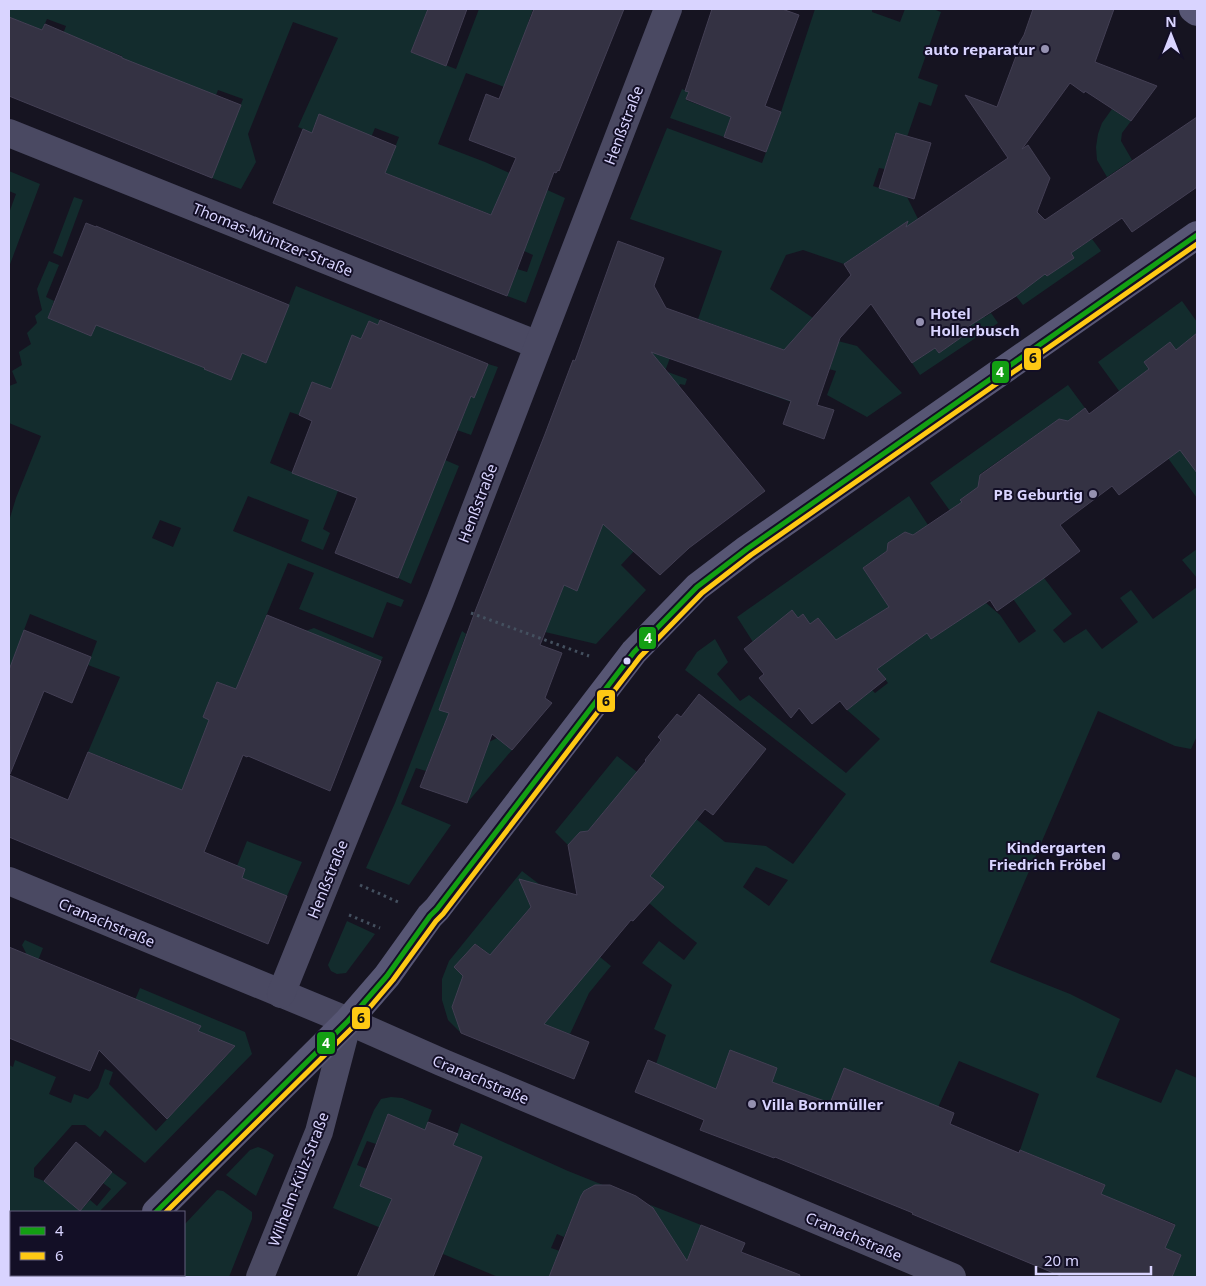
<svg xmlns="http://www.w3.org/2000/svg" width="1206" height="1286" viewBox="0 0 1206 1286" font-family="'Noto Sans',sans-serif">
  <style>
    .green { fill: #132c2d; fill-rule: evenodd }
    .building { fill: #343243; stroke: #433f54 }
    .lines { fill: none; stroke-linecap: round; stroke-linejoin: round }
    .path { stroke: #44505f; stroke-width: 3; stroke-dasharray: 2.5 4; stroke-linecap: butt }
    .street { stroke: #4a4962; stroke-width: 28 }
    .secondary { stroke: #575674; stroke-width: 28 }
    .bus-1-casing { stroke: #130f26; stroke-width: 9 }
    .bus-2-casing { stroke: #130f26; stroke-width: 9 }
    .bus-1 { stroke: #139f13; stroke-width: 5 }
    .bus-2 { stroke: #fec914; stroke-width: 5 }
    .poi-dot { fill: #9591b1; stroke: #130f26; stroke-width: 2 }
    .bus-dot { fill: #d9d4ff; stroke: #130f26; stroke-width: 2 }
    .labels { text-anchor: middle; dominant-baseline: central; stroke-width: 4; stroke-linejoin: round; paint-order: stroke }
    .poi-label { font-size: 15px; font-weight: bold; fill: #d9d4ff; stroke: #130f26; text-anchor: end }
    .street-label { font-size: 15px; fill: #d9d4ff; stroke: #130f26 }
    .line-badge { stroke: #130f26; stroke-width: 2 }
    .badge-label { font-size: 14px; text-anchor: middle; font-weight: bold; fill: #fff }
    .pale-badge-label { font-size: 14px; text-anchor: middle; font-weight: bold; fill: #111 }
  </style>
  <rect width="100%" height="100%" fill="#161421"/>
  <g class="green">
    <path d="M9,9H428L411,52L456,69L479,9H533L528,23L546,30L521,93L466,73L438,144L485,162L565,198L526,303L507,296L517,269L527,272L533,255L524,251L492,215L385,173L399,137L375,128L369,142L319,115L312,133L298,127L338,38L293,22L248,134L256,162L241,189L212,178L243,99L218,90L212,106L118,68L122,56L89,43L59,44L66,26L47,19L42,30L9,17Z"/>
    <path d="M815,9H872V12L900,22L905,9H933L941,12L918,78L938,85L931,106L919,102L907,137L895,134L885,169L879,168L873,186L907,197L919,221L864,250L844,264L803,250L786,255L770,289L813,318L838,341L857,346L902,393L867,417L827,395L836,371L829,369L791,402L739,383L754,339L698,319L722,251L630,219L667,128L762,163L781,112Z"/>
    <path d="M682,89L689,92L686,100L702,106L734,108L724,137L670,118Z"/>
    <path d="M1112,109L1131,121L1122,133L1121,141L1132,160L1107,177L1097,160L1096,147L1098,134L1102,123Z"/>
    <path d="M9,171L40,184L9,267V213L16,194L9,191Z"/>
    <path d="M74,197L83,200L62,257L53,253Z"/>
    <path d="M1092,239L1101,251L1023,305L1016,296L1043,271L1047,276L1074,258L1071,253Z"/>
    <path d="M49,261L59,265L46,297L54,301L48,318L91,336L104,304L210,354L204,369L231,380L242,353L266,363L296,286L380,320L378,325L369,321L361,339L365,403L312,382L299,415L290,412L270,463L338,491L323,529L330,533L323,550L301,541L309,520L248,496L233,531L404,600L401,607L387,602L373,638L299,609L314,573L288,563L236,689L217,682L203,717L222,725L192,796L120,764L88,752L120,677L88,665L97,641L30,614L9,670V521L16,498L41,436L9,423V386L17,383L12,371L22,365L19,352L31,344L27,333L37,323L35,316L42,310L37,289ZM160,520L181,528L173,547L152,538Z"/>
    <path d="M1182,301L1197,322V333L1176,350L1144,362L1149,369L1129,384L1196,470H1197V498L1098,362Z"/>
    <path d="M982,313L985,317L991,313L998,323L920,375L912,363L935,348L939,353L966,334L961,327Z"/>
    <path d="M680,332L665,371L687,379L685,385L680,384L663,431L634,551L621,565L646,590L596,644L545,632L564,585L576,590L636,361Z"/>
    <path d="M488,364L498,367L471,435L457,430L471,396L474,397Z"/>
    <path d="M1068,385L1085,408L1068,421L1059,419L980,474L978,487L960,500L1026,590L1044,578L1072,614L1053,630L1064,643L1086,629L1102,649L1138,622L1120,598L1131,590L1153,619L1197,587V736L1191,749L1175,746L1098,711L990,962L1070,994L1120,1019L1096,1077L1161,1103L1176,1069L1197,1078V1277H1172L1181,1255L1165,1248L1175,1224L1138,1209L1100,1198L1105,1185L1083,1175L1078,1186L1036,1169L1040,1158L1020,1150L1039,1094L959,1061L907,1176L844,1068L808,1156L799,1092L772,1082L730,1051L704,1119L682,1111L695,1080L656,1064L666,1035L654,1029L672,985L642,963L659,941L684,960L697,943L672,923L649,903L663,887L650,876L612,802L588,831L580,832L568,845L555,832L617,756L725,842L766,846L793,864L846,794L685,670L697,652L715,639L728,662L717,674L740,701L749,695L846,773L880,739L847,710L872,690L875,693L888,683L866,655L855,664L818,618L810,624L803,615L798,618L792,611L753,642L737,617L909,496L928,525L913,535L905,532L888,543L887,551L863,568L889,607L883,611L927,633L931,639L964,617L978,596L1000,615L1019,643L1036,631L930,483ZM756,867L788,880L769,906L743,887Z"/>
    <path d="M445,460L459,466L411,584L398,578Z"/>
    <path d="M1197,549V578L1182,560Z"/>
    <path d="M314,628L383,657L381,661L327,639L303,632Z"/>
    <path d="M462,631L466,634L439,710L449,713L426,771L416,768L401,804L451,825L409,885L366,868L395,803Z"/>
    <path d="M497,738L512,750L467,803L489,742Z"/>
    <path d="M247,841L302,862L287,896L242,878L245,869L237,866Z"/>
    <path d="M522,871L539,884L527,898L531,907L511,931L600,957L611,966L589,993L570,1034L534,1021L531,987L476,944L454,967L468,980L452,1007L461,1033L448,1020L442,1000V979L449,961Z"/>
    <path d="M347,921L375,934L346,973L337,974L331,971L328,965Z"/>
    <path d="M25,940L43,948L9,1033V997L26,953L22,945Z"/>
    <path d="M140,988L245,1032L252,1054L145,1163L105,1130L100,1137L85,1125H72L34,1168V1177L44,1181L80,1211L90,1200L97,1206L111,1189L103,1183L112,1172L127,1183L99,1212H11V1275H27L20,1277H9V1065L13,1067L15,1060L56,1077L49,1094L71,1103L74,1094L88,1099L98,1088L105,1069L113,1072L109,1084L156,1131L230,1052L220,1040L198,1031L200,1026L135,1000Z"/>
    <path d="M391,1097L402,1098L432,1110L425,1130L388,1115L376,1144L367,1141L357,1165L367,1169L360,1186L454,1224L482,1157L453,1145L461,1123L568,1171L603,1185H595L584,1191L564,1237L557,1234L551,1248L560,1251L549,1277H498L333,1208L374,1110L381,1099Z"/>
    <path d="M258,1147L266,1150L274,1155L256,1196L226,1175L250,1150Z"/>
    <path d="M217,1190L223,1191L252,1212V1219L229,1277H135L137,1275H184V1225Z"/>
    <path d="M648,1204L701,1225L686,1262L682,1261L676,1277H636L657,1225C658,1215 656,1209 648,1204Z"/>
  </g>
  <g class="building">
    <path d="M428,9H467L446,66L411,52Z"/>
    <path d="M534,9H624L559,171L558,170L556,173L554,172L507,296L273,203L303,129L312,133L319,114L396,146L385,173L491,215L516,158L469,140L486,94L499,99Z"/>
    <path d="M712,9H782L799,15L765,106L781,112L766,152L724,137L731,117L686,99L689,92L685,91Z"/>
    <path d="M1033,9H1114L1095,62L1157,86L1131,121L1085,91L1084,93L1070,83L1022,149L1028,145L1050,178L1037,212L1045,220L1197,117V187L1132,232L1122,218L1071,253L1074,258L1047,276L1045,274L1016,296L963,330L966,334L939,353L935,348L912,363L871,304L840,338L817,405L834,410L824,439L783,424L791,401L651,352L765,491L689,548L660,575L603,524L577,591L564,585L540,645L562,653L545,698L552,703L512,750L492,734L467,803L420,787L449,713L439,710L476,609L545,434L573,360L575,361L618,241L664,258L654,286L666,308L784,350L851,275L844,264L908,221L906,227L1008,158L965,95L997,107L1019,48L1017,47L1024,35Z"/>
    <path d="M9,17L42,30L45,24L122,57V58L241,105L212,178L9,96Z"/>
    <path d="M896,133L931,143L914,199L879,188Z"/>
    <path d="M86,223L96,227V226L289,305L266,363L242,353L231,380L204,369L205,368L96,325L91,336L48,318Z"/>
    <path d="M380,320L488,364L474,398L471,396L398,578L335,553L357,498L292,473L312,421L299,415L312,382L331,389L352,335L361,339L369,321L378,325Z"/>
    <path d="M1197,333V473L1180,450L1119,495L1112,486L1060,525L1080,551L1044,578L997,611L990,600L931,639L927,633L877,669L886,679L847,710L840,701L812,724L799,708L791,718L759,678L764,674L744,649L792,610L798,618L803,614L810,624L818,618L836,640L889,607L863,568L887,551L888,543L905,532L913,535L962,502L960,500L978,487L980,475L1059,419L1068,421L1085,408L1089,414L1149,369L1144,362L1170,342L1176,350Z"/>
    <path d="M267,615L381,661L330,791L248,756L247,757L243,755L204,852L245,869L242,878L287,896L268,944L9,837V775L68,800L88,752L182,790L209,720L203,717L217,682L236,689Z"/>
    <path d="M24,630L91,657L72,703L44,691L10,774L9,670Z"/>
    <path d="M699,694L766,749L713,815L705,809L650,876L664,887L633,921L631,920L544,1024L589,1042L574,1079L461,1033L452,1007L463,976L454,967L475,944L490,955L531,907L519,879L577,895L568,845L580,832L588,831L646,761L645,760L661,740L658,737L677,714L681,717Z"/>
    <path d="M9,947L201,1026L198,1031L235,1046L167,1119L99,1050L90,1071L9,1038Z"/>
    <path d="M730,1050L777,1068L772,1082L830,1103L844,1068L954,1113L950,1124L1019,1153L1020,1150L1105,1185L1101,1194L1175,1225L1165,1248L1181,1255L1172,1277H1063L912,1214L913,1213L775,1157L774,1158L700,1130L704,1120L635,1092L648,1060L716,1089Z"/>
    <path d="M388,1114L425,1130L428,1122L458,1134L453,1145L482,1157L433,1277H357L392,1199L360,1186Z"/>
    <path d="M76,1142L112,1172L80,1211L44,1181Z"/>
    <path d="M595,1185H610L636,1196L653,1208L687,1261L701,1225L745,1243L741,1252L800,1275L799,1277H549L581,1196L584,1191Z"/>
  </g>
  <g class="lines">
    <g class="path">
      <path d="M471,613L589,656"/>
      <path d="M360,885L398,902"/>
      <path d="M349,915L380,928"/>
    </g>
    <g class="street">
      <path d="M9,133L538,345"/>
      <path d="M9,881L348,1021L441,1062L952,1277"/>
      <path d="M281,994L440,601L668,9"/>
      <path d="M260,1277L319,1132L348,1021"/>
    </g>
    <g class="secondary">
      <path d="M1193,9L1197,12"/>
      <path d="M156,1212L348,1021L387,976L430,916L437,909L634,652L697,587L747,549L1197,235"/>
      <path d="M90,1277L92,1275"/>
    </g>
    <defs>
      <path id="bus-1" d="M156,1212L348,1021L387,976L430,916L437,909L634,652L697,587L747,549L1197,235"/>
      <path id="bus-2" d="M166,1212L354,1026L393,980L436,921L443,914L640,657L702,593L751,555L1197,244"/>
    </defs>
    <use href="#bus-1" class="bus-1-casing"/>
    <use href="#bus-2" class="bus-2-casing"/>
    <use href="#bus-1" class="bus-1"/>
    <use href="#bus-2" class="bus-2"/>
  </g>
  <g class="poi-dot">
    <circle cx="1045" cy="49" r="5"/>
    <circle cx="920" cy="322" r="5"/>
    <circle cx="1093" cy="494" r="5"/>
    <circle cx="1116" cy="856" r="5"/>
    <circle cx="752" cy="1104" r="5"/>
  </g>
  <circle class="bus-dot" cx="627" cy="661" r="4.5"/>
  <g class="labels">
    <g class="poi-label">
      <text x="1035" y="49">auto reparatur</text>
      <text x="930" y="313" text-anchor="start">Hotel<tspan x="930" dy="17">Hollerbusch</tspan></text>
      <text x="1083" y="494">PB Geburtig</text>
      <text x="1106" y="847">Kindergarten<tspan x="1106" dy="17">Friedrich Fröbel</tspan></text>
      <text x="762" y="1104" text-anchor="start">Villa Bornmüller</text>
    </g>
    <g class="street-label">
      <text transform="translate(623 125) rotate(-69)">Henßstraße</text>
      <text transform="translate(273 239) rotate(22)">Thomas-Müntzer-Straße</text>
      <text transform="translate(477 503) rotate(-69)">Henßstraße</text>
      <text transform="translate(327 879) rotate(-68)">Henßstraße</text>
      <text transform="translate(107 922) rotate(23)">Cranachstraße</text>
      <text transform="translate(481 1079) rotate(23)">Cranachstraße</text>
      <text transform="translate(298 1179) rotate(-69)">Wilhelm-Külz-Straße</text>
      <text transform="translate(854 1236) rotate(23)">Cranachstraße</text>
    </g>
  </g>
  <g class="line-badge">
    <rect x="1023" y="347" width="19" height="24" rx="5" fill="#fec914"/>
    <rect x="991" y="360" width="19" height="24" rx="5" fill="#139f13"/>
    <rect x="638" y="626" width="19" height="24" rx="5" fill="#139f13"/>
    <rect x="596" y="689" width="20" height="24" rx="5" fill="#fec914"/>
    <rect x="351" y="1006" width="20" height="24" rx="5" fill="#fec914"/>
    <rect x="316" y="1031" width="20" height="24" rx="5" fill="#139f13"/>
  </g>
  <g class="badge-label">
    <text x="1000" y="377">4</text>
    <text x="648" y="643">4</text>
    <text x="326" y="1048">4</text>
  </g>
  <g class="pale-badge-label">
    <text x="1033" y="363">6</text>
    <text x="606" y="706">6</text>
    <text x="361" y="1023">6</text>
  </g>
  <rect width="1206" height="1286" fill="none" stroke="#d9d4ff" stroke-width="20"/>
  <rect x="10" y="1211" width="175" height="65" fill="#130f26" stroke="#625e7d"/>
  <rect x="20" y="1227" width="25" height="8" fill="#139f13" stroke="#625e7d"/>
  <text x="55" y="1236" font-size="15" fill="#d9d4ff">4</text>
  <rect x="20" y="1252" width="25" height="8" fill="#fec914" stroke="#625e7d"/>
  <text x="55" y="1261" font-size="15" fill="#d9d4ff">6</text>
  <g transform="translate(1171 35)" stroke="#130f26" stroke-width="4" paint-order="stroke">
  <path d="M0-4L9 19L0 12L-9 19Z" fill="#d9d4ff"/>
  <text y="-8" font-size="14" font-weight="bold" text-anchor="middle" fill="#d9d4ff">N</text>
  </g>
  <path d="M1036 1266v8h115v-8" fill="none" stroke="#d9d4ff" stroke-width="2.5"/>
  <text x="1044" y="1266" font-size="15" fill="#d9d4ff" stroke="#130f26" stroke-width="4" paint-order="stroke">20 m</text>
</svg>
